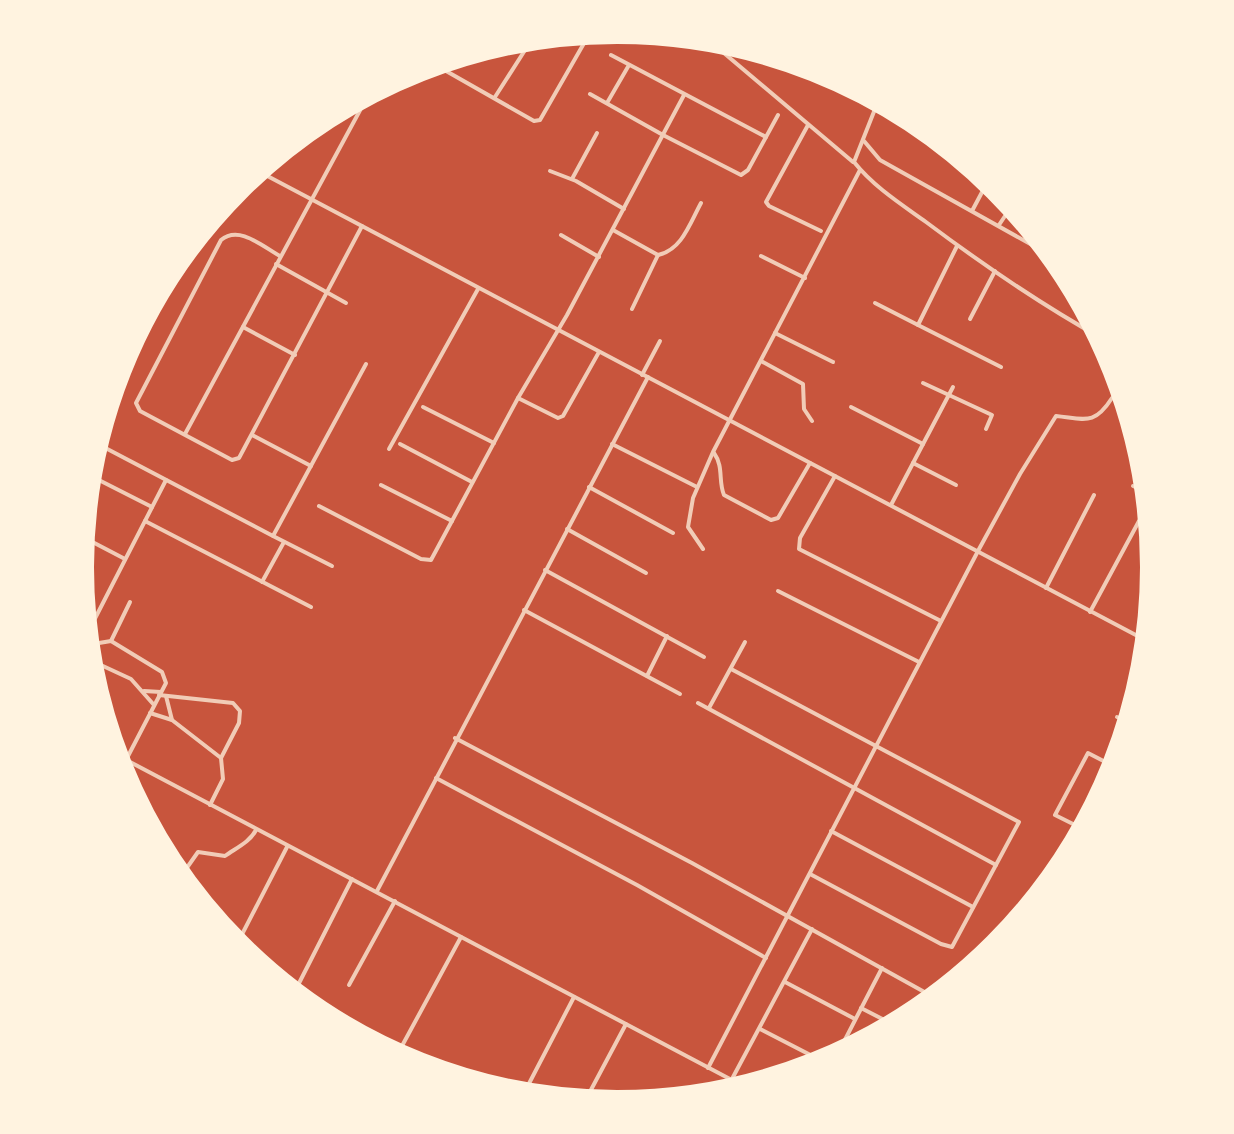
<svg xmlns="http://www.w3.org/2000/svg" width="1234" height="1134" viewBox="0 0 1234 1134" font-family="Inter,sans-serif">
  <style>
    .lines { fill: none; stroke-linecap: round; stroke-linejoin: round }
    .minor { stroke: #f1ccb7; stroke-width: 4 }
    .tertiary { stroke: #f1ccb7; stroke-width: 4 }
    .rim { fill: none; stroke: #fff3e0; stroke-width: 4 }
  </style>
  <rect width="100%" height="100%" fill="#c8553d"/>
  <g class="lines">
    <g class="minor">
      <path d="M705,37L853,162"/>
      <path d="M611,55L766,137"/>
      <path d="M432,63L534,121L540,120L591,31"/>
      <path d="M590,94L663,135L741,175L748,170L778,115"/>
      <path d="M495,97L534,36"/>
      <path d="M879,99L854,162C874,187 901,204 926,222C982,264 1042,305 1103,339"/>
      <path d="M607,103L629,65"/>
      <path d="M808,125L766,202L769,206L821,231"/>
      <path d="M864,141L880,160L1059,260"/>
      <path d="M550,171L576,181L624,209"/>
      <path d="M572,179L597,133"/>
      <path d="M972,211L989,179"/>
      <path d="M999,225L1013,204"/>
      <path d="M613,230L658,255C682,250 690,223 701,203"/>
      <path d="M561,235L599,257"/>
      <path d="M957,246L918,325L1001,367"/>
      <path d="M280,256C262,246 239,225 221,240L136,403L140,411L232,460L239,458L362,226"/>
      <path d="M761,256L805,278"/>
      <path d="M276,264L346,303"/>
      <path d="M875,303L918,325"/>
      <path d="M632,309L658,255"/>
      <path d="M970,319L995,271"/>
      <path d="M243,327L295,355"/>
      <path d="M775,333L833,362"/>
      <path d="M761,361L803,384L804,409L812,421"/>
      <path d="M642,375L660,341"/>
      <path d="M923,383L992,415L986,429"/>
      <path d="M518,398L558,418L563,416L599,352"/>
      <path d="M423,407L494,443"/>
      <path d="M851,407L923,444"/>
      <path d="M185,434L371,90"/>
      <path d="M252,435L311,466"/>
      <path d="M94,442L273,536L366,364"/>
      <path d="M400,444L472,482"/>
      <path d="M612,444L697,487"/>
      <path d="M389,449L478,289"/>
      <path d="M714,453C724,467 718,481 724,495L771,520L778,518L810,463"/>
      <path d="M913,463L956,485"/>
      <path d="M87,474L152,507"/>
      <path d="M835,476L800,538L799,549L941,621"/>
      <path d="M381,485L452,521"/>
      <path d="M1133,486L1149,493"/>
      <path d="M589,487L673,533"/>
      <path d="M891,505L953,387"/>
      <path d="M319,506L421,559L431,560L518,398L567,315L684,95"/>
      <path d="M145,521L311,607"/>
      <path d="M567,529L646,573"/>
      <path d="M81,536L125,559"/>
      <path d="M273,536L332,566"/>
      <path d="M703,549L688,527L693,498L713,452L860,170"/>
      <path d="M545,570L704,657"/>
      <path d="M262,582L284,542"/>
      <path d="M1046,588L1094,495"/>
      <path d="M778,591L919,662"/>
      <path d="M524,610L680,694"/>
      <path d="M1090,612L1139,521"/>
      <path d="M85,638L166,480"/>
      <path d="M111,641L162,672L166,683L126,760"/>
      <path d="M90,660L131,679L154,705"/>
      <path d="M88,666L99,643L111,641L130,602"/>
      <path d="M731,669L1019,822L952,947L941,944L810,874"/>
      <path d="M647,676L667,636"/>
      <path d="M144,691L161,692"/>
      <path d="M159,695L233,703L240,711L239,723L221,758"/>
      <path d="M166,696L172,720L221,758L223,779L210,805"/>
      <path d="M698,703L996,865"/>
      <path d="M709,708L745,642"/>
      <path d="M150,713L172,720"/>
      <path d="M1117,717L1130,723"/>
      <path d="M455,738L692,863L937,999"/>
      <path d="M113,753L747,1088"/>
      <path d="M436,778L637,885L766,958"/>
      <path d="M1085,830L1055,815L1088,753L1117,768"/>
      <path d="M831,831L973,907"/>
      <path d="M179,879L198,852L225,856C236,848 250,842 256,830"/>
      <path d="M377,891L648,377"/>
      <path d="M235,948L287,847"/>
      <path d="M270,976L295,989"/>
      <path d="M785,982L855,1019"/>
      <path d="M349,985L395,901"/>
      <path d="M293,995L352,879"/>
      <path d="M861,1008L896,1026"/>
      <path d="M760,1029L826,1063"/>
      <path d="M840,1048L848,1052"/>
      <path d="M396,1057L461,937"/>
      <path d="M835,1059L882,968"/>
      <path d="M708,1068L978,551L1020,474L1056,416C1085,419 1094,426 1112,398"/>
      <path d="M732,1079L812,929"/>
      <path d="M522,1097L574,997"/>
      <path d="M584,1103L626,1024"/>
    </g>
    <path class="tertiary" d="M256,170L1149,642"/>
  </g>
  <path d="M0 0H1234V1134H0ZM92 567a525 525 0 1 1 1050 0a525 525 0 1 1-1050 0Z" fill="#fff3e0" fill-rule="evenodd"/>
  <path class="rim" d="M92 567a525 525 0 1 1 1050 0a525 525 0 1 1-1050 0Z"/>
</svg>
